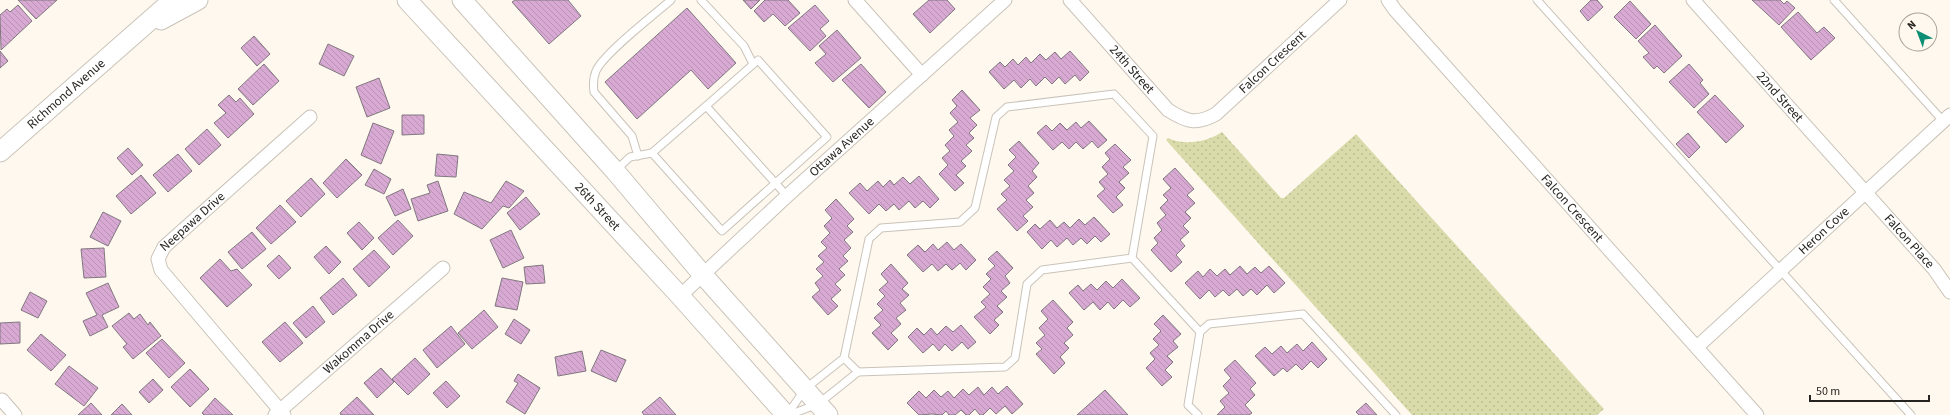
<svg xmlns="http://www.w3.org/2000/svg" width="1950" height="415" viewBox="0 0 1950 415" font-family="'Source Sans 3',sans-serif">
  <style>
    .park { fill: url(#park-dots) }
    .building { fill: url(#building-back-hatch); stroke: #80777f }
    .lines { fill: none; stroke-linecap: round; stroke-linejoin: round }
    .lane-casing { stroke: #c9c3b9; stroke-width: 9 }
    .street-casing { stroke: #c9c3b9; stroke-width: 15 }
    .secondary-casing { stroke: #c9c3b9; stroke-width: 21 }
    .lane { stroke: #fff; stroke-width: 7 }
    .street { stroke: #fff; stroke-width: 13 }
    .secondary { stroke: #fff; stroke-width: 19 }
    .labels { text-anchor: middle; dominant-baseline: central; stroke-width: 4; stroke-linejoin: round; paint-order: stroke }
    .street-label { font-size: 13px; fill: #262420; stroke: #fff8ee }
  </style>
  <defs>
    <pattern id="park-dots" width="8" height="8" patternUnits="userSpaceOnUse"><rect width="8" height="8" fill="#d9dcaa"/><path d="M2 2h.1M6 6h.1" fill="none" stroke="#babd92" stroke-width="1.8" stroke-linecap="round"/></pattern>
    <pattern id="building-back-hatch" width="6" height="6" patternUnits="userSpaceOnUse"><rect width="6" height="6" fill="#d8aad3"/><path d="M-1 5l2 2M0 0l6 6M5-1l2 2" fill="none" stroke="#b992b5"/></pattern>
  </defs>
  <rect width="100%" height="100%" fill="#fff8ee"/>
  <path class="park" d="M1222,132L1281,198H1284L1356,134L1604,409L1597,415H1412L1166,140L1168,138C1185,146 1207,142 1222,132Z"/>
  <g class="building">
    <path d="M18,0H57L36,19Z"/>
    <path d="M515,0H568L581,16L549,44L512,2Z"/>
    <path d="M743,0H760L751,9Z"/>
    <path d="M765,0H788L800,13L785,26L773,14L764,22L754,11Z"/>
    <path d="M929,0H947L955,9L930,33L913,14Z"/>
    <path d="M1591,0H1597L1603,7L1588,21L1580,11Z"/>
    <path d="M1752,0H1780L1784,4L1787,1L1795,8L1779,25Z"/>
    <path d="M1630,1L1651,24L1636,39L1614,17Z"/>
    <path d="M18,5L32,21L1,50L0,15L7,9L10,12Z"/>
    <path d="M815,5L829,21L820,29L826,36L810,51L788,28Z"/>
    <path d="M687,8L736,63L708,89L691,70L637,119L605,82Z"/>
    <path d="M1798,12L1817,33L1824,27L1835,38L1811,60L1781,27Z"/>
    <path d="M1655,25L1682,56L1664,73L1657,66L1654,69L1643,57L1649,53L1638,41Z"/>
    <path d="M837,30L861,58L833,82L815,63L826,54L819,46Z"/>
    <path d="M254,36L270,54L257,66L241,48Z"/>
    <path d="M328,44L354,56L344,76L319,64Z"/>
    <path d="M0,51L8,61L0,68Z"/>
    <path d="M1070,51L1089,72L1080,81L1075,75L1065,84L1059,77L1052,84L1045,77L1036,86L1030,79L1021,88L1014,80L1004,89L989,72L1000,62L1005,67L1013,59L1018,65L1026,57L1031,63L1040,54L1046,60L1055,52L1061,59Z"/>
    <path d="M264,64L279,81L253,105L238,89Z"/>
    <path d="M861,64L886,92L869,108L842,80Z"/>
    <path d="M1689,64L1703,80L1700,83L1709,94L1694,108L1669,82Z"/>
    <path d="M379,78L390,108L367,117L356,87Z"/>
    <path d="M962,90L980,110L970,118L977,125L969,133L974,138L966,145L972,151L961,161L966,166L956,175L964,183L955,191L939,174L948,165L942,158L950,151L945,145L954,136L949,130L958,122L950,113L957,106L952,100Z"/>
    <path d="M229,95L236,102L240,98L254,114L228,138L214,123L226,113L218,105Z"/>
    <path d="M1715,95L1744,126L1726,143L1697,112Z"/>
    <path d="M402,115H424V134L402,135Z"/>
    <path d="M1089,121L1107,140L1098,148L1092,141L1083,149L1076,142L1069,149L1062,142L1053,150L1037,133L1046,125L1052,131L1060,123L1067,130L1076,122L1081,128Z"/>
    <path d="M373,123L394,131L381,164L361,155Z"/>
    <path d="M207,129L221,145L199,165L185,149Z"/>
    <path d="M1688,133L1700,147L1689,158L1676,144Z"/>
    <path d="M1019,141L1039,163L1032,171L1037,177L1028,186L1034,193L1026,200L1033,207L1023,216L1028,221L1017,231L997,209L1007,200L1001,194L1010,186L1004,180L1014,171L1008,165L1016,157L1009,150Z"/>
    <path d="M1115,144L1131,160L1123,167L1129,173L1119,182L1125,188L1116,197L1123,205L1113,213L1097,196L1105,189L1099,182L1108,174L1102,167L1110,159L1105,153Z"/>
    <path d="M128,148L143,165L132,175L117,158Z"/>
    <path d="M178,154L192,171L168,192L153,175Z"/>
    <path d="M437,154L458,156L456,177L435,176Z"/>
    <path d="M346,159L362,175L337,198L323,183Z"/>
    <path d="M1175,168L1194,189L1187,195L1195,203L1185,212L1191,218L1183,226L1189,232L1180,240L1185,246L1176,255L1182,262L1171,272L1151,250L1158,243L1154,238L1162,230L1157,223L1166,215L1160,208L1168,200L1163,195L1171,188L1163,179Z"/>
    <path d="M374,169L391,179L384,194L365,185Z"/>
    <path d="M141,175L156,193L131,214L116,196Z"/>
    <path d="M919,176L939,199L930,208L923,201L915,208L909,201L899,210L894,204L886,211L879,204L869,214L849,193L860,183L867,191L878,181L883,187L890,180L894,185L903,177L910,184Z"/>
    <path d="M311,178L325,194L301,217L286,201Z"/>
    <path d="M438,181L448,211L418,221L411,199L430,193L427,185Z"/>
    <path d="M506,181L524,191L509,208L503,206L482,229L454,214L464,192L491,203Z"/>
    <path d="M403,189L411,209L395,216L386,197Z"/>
    <path d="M526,197L540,214L520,230L507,213Z"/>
    <path d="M836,199L854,219L847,226L853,232L844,240L851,248L843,256L848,261L839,269L845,275L835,284L841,290L831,299L838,306L828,315L812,297L820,290L815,283L823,276L816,269L824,262L818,256L827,248L821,242L830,233L824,226L832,218L825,210Z"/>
    <path d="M280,205L296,222L271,244L256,228Z"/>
    <path d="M103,212L121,221L108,246L90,237Z"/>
    <path d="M1094,217L1110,234L1101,242L1095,236L1087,244L1081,238L1073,245L1067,238L1057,247L1051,240L1042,249L1027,232L1035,224L1040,229L1050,220L1057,228L1064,222L1070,228L1079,219L1085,225Z"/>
    <path d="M398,220L413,236L393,255L378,238Z"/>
    <path d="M359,222L374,238L362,250L347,233Z"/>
    <path d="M511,230L524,258L503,268L490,240Z"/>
    <path d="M252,232L266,249L242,269L228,252Z"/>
    <path d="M947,242L954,250L961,244L976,260L966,270L960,263L952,270L946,264L938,271L932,264L923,272L907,255L918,245L925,252L933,244L938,250Z"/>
    <path d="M326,246L341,262L329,274L314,257Z"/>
    <path d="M104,248L106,277L84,278L81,249Z"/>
    <path d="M374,250L390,267L369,287L353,269Z"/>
    <path d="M997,251L1013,268L1005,276L1010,283L1001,291L1007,297L997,306L1003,312L994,320L999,325L990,334L974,317L986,307L981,302L990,294L983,287L991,279L986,274L995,266L988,259Z"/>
    <path d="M279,255L291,268L279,279L267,266Z"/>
    <path d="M220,259L231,271L237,269L252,285L227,307L200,278Z"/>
    <path d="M891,264L908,283L902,289L909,295L900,303L906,310L896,318L901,324L891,333L898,340L888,350L872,333L881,325L874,318L883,310L877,304L885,296L879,290L888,282L881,274Z"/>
    <path d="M543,265L545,283L526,284L524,267Z"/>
    <path d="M1240,266L1247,274L1255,267L1261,273L1269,266L1285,283L1274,293L1267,285L1257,295L1251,289L1243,296L1237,289L1229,296L1223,290L1215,297L1209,290L1200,299L1185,283L1198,271L1203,277L1210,269L1217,276L1225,269L1230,275Z"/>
    <path d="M343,278L357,295L333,315L320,298Z"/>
    <path d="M502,278L523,282L517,310L495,306Z"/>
    <path d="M1122,279L1140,298L1130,307L1123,300L1114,309L1108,302L1100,310L1093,302L1084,310L1069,293L1078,285L1083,291L1091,284L1097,290L1106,281L1113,288Z"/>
    <path d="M108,283L119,307L102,315L108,327L90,336L83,321L97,315L86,293Z"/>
    <path d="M30,292L47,301L38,318L21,310Z"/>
    <path d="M1053,300L1073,322L1067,328L1073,335L1064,343L1069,348L1060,357L1065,363L1054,374L1036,354L1042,349L1036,343L1045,335L1039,328L1048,319L1041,311Z"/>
    <path d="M313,306L325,322L306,338L293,323Z"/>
    <path d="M484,310L498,327L472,349L458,333Z"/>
    <path d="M129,313L134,319L140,314L148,325L150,322L161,336L133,359L123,347L127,344L112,326Z"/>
    <path d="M1163,315L1181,334L1173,341L1178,347L1167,356L1173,362L1165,370L1172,377L1162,386L1146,368L1155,359L1150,353L1159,345L1153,339L1161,331L1154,324Z"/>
    <path d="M514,319L530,330L521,344L505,334Z"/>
    <path d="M20,322V343L0,344V323Z"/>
    <path d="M285,322L303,343L280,362L262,342Z"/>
    <path d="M961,325L976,342L968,349L962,342L952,351L945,344L939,351L933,344L923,353L908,337L917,328L924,335L931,328L937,335L946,326L953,332Z"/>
    <path d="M451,326L465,344L437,368L423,350Z"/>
    <path d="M41,334L66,355L51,371L27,350Z"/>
    <path d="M162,339L185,363L169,378L146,353Z"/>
    <path d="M1312,342L1327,359L1318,368L1311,361L1302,370L1296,364L1287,372L1283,368L1274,376L1255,356L1265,347L1272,354L1281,346L1287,353L1297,344L1303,351Z"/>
    <path d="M601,350L626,360L616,382L591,371Z"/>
    <path d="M582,351L586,371L558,376L555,357Z"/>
    <path d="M415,358L430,374L408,395L392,379Z"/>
    <path d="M1235,360L1256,383L1250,389L1255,395L1245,405L1252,413L1249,415H1217L1225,407L1220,401L1229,393L1223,386L1231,378L1224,370Z"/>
    <path d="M69,366L98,388L84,406L55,384Z"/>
    <path d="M381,368L394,382L377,398L364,383Z"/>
    <path d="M190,369L209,389L190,407L171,387Z"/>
    <path d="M518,374L540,388L525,414L506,402L518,383L514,381Z"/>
    <path d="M153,379L163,390L149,403L139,392Z"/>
    <path d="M446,381L460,396L447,408L433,393Z"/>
    <path d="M1007,386L1023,404L1012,414L1005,406L996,414L990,408L983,415H980L975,409L969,415H966L961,410L955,415H949L946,411L942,415L932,414L919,415L907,403L919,391L926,398L934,390L941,397L948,391L954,398L963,389L969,395L978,387L984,395L992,387L998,394Z"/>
    <path d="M1105,390L1128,415H1077Z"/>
    <path d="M357,397L374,415H341L340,413Z"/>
    <path d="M660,397L676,415H644L642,412Z"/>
    <path d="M215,398L233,415H204L202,413Z"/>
    <path d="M91,403L102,415H78Z"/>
    <path d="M1366,403L1377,415H1359L1356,412Z"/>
    <path d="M122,404L132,415H111Z"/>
  </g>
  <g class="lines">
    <defs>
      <g id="lane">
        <path d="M701,0L744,46L753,64"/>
        <path d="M1537,0L1911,415"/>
        <path d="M1834,0L1944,122"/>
        <path d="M652,153L722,231L827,137L758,60L706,106"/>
        <path d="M638,156L632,136L594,92C593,85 593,78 596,71C603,54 655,14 671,0"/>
        <path d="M615,171L630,157L652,153L706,106L787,196"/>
        <path d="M1132,258L1200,332"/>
        <path d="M844,358L858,372"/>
        <path d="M787,415L805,389L844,358L869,239L881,228L960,222L975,208L996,117L1007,107L1114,94L1153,136L1132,258L1042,270L1027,284L1015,358L1005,367L858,372L818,404L789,415"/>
        <path d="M1198,415L1188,405L1200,332L1209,324L1303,314L1396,415"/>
      </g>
      <g id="street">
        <path d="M855,0L922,75"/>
        <path id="s1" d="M1070,0L1168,110C1187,122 1196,125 1216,114L1340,0"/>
        <path id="s2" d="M1388,0L1395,10L1757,415"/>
        <path id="s3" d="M1693,0L1934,269L1950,292"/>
        <path id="s4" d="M680,296L787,196L1005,0"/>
        <path id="s5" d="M1697,347L1950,115"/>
        <path d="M2,400L15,415"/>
        <path id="s6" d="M275,415L443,268"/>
        <path id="s7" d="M284,415L161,270L158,259L164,247L310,117"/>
      </g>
      <g id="secondary">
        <path id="s8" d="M407,0L680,296L786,415"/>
        <path d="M462,0L615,171L703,275L828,415"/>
        <path d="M161,20L198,0"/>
        <path id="s9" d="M0,152L173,0"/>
      </g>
    </defs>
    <use href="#lane" class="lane-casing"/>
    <use href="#street" class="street-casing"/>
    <use href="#secondary" class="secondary-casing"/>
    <use href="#lane" class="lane"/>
    <use href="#street" class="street"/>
    <use href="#secondary" class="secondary"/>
  </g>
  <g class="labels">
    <g class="street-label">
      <text stroke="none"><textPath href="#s1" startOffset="276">Falcon Crescent</textPath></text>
      <text stroke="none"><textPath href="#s1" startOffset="93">24th Street</textPath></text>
      <text stroke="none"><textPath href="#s9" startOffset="88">Richmond Avenue</textPath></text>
      <text stroke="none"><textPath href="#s3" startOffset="130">22nd Street</textPath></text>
      <text stroke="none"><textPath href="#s4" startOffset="220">Ottawa Avenue</textPath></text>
      <text stroke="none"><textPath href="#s8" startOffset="281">26th Street</textPath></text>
      <text stroke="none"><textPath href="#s2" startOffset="278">Falcon Crescent</textPath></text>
      <text stroke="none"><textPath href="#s7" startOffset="253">Neepawa Drive</textPath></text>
      <text stroke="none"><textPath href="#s5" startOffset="172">Heron Cove</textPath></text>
      <text stroke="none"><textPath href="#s3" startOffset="324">Falcon Place</textPath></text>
      <text stroke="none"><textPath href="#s6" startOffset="111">Wakomma Drive</textPath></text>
    </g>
  </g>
  <g transform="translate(1918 32) rotate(318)"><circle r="19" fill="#fff8ee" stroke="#a8a39c"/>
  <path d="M0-3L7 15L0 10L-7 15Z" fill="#0d8f75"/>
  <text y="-6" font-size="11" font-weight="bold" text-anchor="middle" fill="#262420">N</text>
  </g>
  <path d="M1810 395v6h119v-6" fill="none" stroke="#262420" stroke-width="2"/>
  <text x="1816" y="395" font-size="12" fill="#262420" stroke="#fff8ee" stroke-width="3" paint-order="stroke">50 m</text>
</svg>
